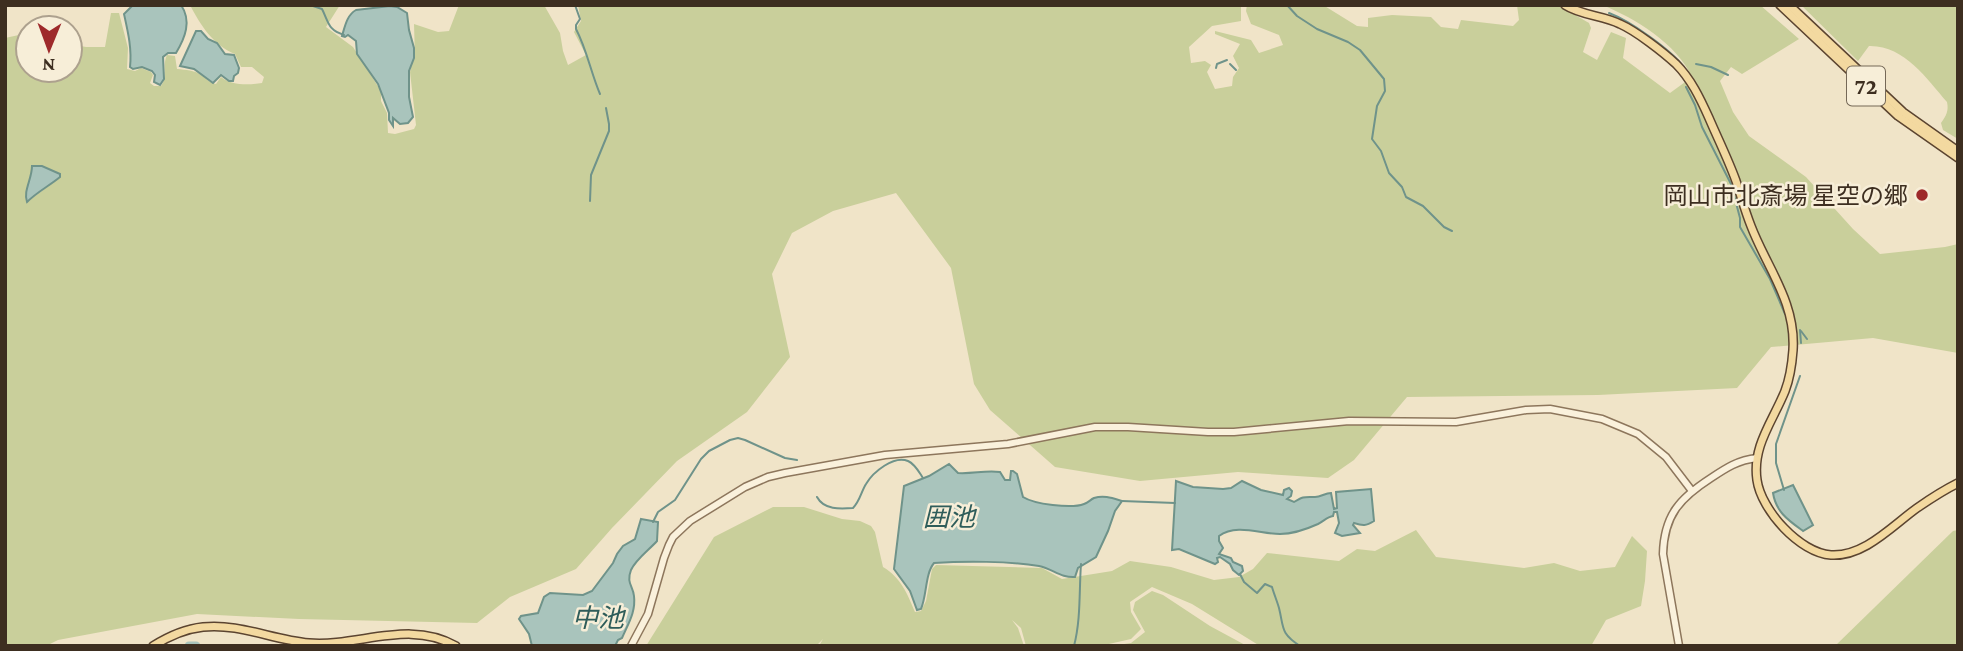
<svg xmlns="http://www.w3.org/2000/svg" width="1963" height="651" viewBox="0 0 1963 651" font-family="'Crimson Pro','Noto Sans JP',serif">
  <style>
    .green { fill: #c9cf9b; fill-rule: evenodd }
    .water { fill: #a9c4bc; stroke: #6f938a; stroke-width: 2 }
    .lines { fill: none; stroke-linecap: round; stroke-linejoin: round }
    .stream { stroke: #6f938a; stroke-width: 2 }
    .river { stroke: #a9c4bc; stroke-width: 9 }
    .minor-casing { stroke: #8d765c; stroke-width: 9 }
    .major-casing { stroke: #5b4430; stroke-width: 10 }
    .minor { stroke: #faf1dc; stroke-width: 6 }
    .major { stroke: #f3d9a0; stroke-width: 7 }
    .poi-dot { fill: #9e2a2b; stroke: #f7eed8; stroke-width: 2.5 }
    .labels { text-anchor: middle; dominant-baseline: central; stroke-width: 5; stroke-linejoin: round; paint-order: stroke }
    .shield { fill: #f7eed8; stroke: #756857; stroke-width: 2 }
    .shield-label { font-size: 23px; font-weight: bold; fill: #3d2e20 }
    .poi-label { font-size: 24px; fill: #3d2e20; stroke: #f7eed8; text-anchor: end }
    .water-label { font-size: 26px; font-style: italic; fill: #2f5d5a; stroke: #f7eed8 }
  </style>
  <rect width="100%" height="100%" fill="#f0e4c8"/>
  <g class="green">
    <path d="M190,5H340L326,27L353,47L381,91V101L387,113L388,133L395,134L414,129L416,125L410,72L412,63L415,58L414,24L438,32L449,31L459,5H544L560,33L563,51L568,65L586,55L574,32L581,21L578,5H1241V21L1212,26L1189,47L1191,63L1205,61L1211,65L1207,72L1215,89L1232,86L1233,77L1239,68L1233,56L1240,44L1215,34V31L1251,40L1259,53L1283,45L1279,35L1251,24L1246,11L1247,5H1323L1357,26L1368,27V18L1392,15L1431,17L1441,27L1458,29L1461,20L1513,26L1519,20L1517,5H1558L1589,23L1591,28L1583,52L1597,60L1611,32L1626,38L1623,58L1670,93L1692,77C1677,44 1635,18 1602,5H1760L1799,39L1742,74L1731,67L1720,81L1733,112L1749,136L1806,177L1853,229L1880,254L1945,247L1958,244V353L1873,338L1771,347L1737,388L1598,395L1407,397L1354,460L1328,478L1238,472L1140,481L1055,467L990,410L974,384L951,268L896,193L833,211L792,233L772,274L790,357L747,412L677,461L612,528L576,569L510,597L477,623L299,619L197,614L58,640L46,646H5V38L28,33V70H70V44L86,47H105L111,13H119L128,48L127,69L135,71L141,68L151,72L153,75L150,83L154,86H161C168,76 162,65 167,55L175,56L177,69C186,70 194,70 201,75C207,79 208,82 216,84L221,77C232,86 249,85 262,83L264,77L252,67H241L235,54C213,45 201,26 190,5ZM32,167L54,182L27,202C24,190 32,179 32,167Z"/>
    <path d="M1801,5H1958V139L1943,130L1941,123C1946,116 1949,111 1947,102C1927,79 1904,45 1869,46L1858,61Z"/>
    <path d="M773,507H804L842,519L860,521L871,526L875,532L883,567C901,578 907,593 915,612L921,611L926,601L932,569L936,565L1042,568L1062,579L1112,571L1130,561L1171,567L1214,580L1239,577L1253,569L1267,553L1339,561L1357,549L1375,551L1416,530L1436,557L1524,568L1554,563L1580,571L1615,567L1632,536L1647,551L1645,581L1641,606L1606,620L1591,646H1260L1192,604L1152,587L1130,602L1131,612L1141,629L1131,639L1100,646H1026L1021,628L1012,620L1018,628L1024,646H819L823,639L816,646H646L714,537Z"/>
    <path d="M1958,530V646H1835L1953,531Z"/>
    <path d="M1152,591L1163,595L1210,626L1247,646H1111L1131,643L1145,632L1133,610L1135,602Z"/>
  </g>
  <g class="water">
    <path d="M133,5H181C192,21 185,38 176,53H168L163,57L164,79L160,85L154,82L155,75L152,71L142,67L133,69L130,67C132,49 128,32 124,14Z"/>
    <path d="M390,6L397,7L407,13L409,30L414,48V58L409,71V97L413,117L408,123L400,124L393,118V126L389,120V113L378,84L357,54L356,41L348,35L345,37L342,36C345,26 347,15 356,10Z"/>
    <path d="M196,31H201L208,39L217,43L225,54L234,55L239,68L238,73L234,76L233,81H229L221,75L213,83L194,69L180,66Z"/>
    <path d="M32,166H42L60,174V177C49,186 37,192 27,202C23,191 32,179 32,166Z"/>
    <path d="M949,464L958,473C973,474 985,470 1000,472L1005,480H1010L1011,471H1013L1017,474L1023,497C1034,504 1071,509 1084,504C1089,502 1090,500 1094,498C1104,495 1112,498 1122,501L1115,511L1108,531L1096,557L1078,568L1075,577C1061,578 1053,569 1039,566C1009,561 964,561 934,563C925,574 927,595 921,609L917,610L910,591L894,569L904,486L929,476Z"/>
    <path d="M1176,481L1193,487L1223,489L1231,488L1242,481L1261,490L1283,495L1284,490L1289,488L1292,491L1291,496L1287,499L1294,502C1304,496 1304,497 1315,497C1321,497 1325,493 1331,493L1334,509L1337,508L1336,492L1371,489L1374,521C1366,526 1363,526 1354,523L1353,525L1360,533L1342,536L1335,533L1339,523L1337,512H1334L1333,516C1327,517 1324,521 1318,524C1307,529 1294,534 1280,534C1261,534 1236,523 1219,536V541L1223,548L1219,554L1231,558L1233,562L1242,566L1243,571L1239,575L1233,570L1230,564L1220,557L1217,558L1218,562L1215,564L1179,549L1172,550Z"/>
    <path d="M1793,485L1813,525L1803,531C1788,520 1776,512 1773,493Z"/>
    <path d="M641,519L658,522L657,541C649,550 636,559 631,570C626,583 633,586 634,596C636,612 628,624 622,638L618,640L615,646H532L529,634L519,619L521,616L538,613L544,597L550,593L583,595L592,591L613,563L617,554L623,546L635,539Z"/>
  </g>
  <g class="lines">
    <g class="stream">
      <path d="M310,5L322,9C329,23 328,30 344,35"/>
      <path d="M575,5L580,19L576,25V29C587,50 591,73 600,94"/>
      <path d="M1287,5L1297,16L1317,29L1348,42L1360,50L1384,79L1385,91L1377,106L1372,139L1381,151L1389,173L1402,187L1406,197L1423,206L1444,227L1452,231"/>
      <path d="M1609,13C1630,21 1670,49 1684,67"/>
      <path d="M1230,64L1236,70"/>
      <path d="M1696,64L1711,67L1728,75"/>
      <path d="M1216,68L1217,64L1227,60"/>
      <path d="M1686,87L1695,105L1702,127L1731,184L1740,218V227L1770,279L1785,314"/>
      <path d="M590,201L591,175L609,131V124L606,108"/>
      <path d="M1800,330L1801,343"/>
      <path d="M1801,331L1807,339"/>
      <path d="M1784,490L1776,463V444L1800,376"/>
      <path d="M817,497C824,510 840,509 853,508C860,501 861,492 866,484C873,472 894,455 908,461C915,464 919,472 923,478"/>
      <path d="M1122,501L1175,503"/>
      <path d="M653,522L658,512L675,500L701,459L709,451L730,440L738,438L745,440L785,458L797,460"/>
      <path d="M1240,574L1244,582L1257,593L1265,584L1272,587C1274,594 1277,601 1279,608C1284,628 1280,633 1300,646"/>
      <path d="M1074,646C1081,619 1079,591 1081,564"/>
    </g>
    <path class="river" d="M189,646H196"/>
    <defs>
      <g id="minor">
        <path d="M631,646L648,614L664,558L669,545L673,537L690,521L745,487L768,477L785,473L885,455L1008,444L1095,427H1128L1208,432H1234L1349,421L1456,422L1526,410L1550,409L1602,419L1638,434L1666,457L1692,491"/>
        <path d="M1679,646L1663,554C1664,515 1680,498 1711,478C1726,468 1738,460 1757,458"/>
      </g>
      <g id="major">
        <path d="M1565,5C1582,16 1603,15 1620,24C1636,31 1663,52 1676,64C1691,79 1700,98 1709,118C1718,139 1728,159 1736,181C1741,196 1745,211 1751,226C1767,268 1796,302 1793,350C1792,364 1790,378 1785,391C1773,421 1752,446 1757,480C1761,510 1800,553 1831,555C1864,557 1892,526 1917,508C1930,499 1944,490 1958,483"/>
        <path d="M1780,5L1898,116L1958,158"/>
        <path d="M1789,5L1903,112L1958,151"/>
        <path d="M153,646C169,636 184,629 203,627C239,623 273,640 309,643C359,647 409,619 456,646"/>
      </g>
    </defs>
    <use href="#minor" class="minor-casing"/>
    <use href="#major" class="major-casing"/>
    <use href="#minor" class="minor"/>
    <use href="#major" class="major"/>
  </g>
  <circle class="poi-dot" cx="1922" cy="195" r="7"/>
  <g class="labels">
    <rect class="shield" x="1847" y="66.5" width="38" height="39" rx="5"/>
    <g class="shield-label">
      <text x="1866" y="86">72</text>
    </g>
    <g class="poi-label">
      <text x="1908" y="195">岡山市北斎場 星空の郷</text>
    </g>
    <g class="water-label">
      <text x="949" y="517">囲池</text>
      <text x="598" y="618">中池</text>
    </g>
  </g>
  <rect width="1963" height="651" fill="none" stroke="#3d2e20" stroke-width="14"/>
  <g transform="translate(49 49) rotate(181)"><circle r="33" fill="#f7eed8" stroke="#ada18e" stroke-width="2"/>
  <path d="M0-5L12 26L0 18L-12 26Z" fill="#9e2a2b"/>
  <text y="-10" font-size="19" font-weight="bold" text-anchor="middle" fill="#3d2e20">N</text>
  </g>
</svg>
